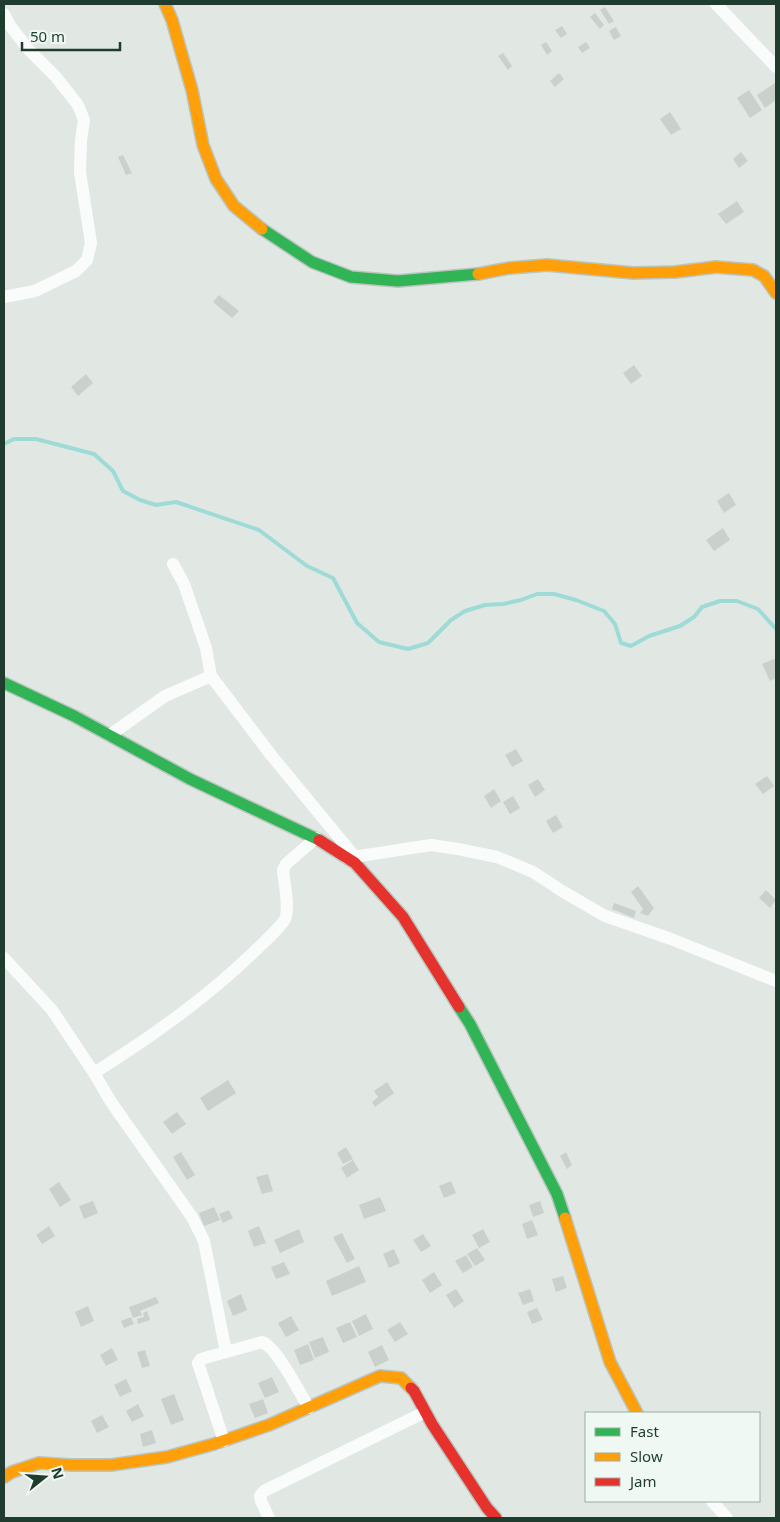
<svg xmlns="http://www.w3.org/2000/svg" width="780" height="1522" viewBox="0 0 780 1522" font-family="'Noto Sans',sans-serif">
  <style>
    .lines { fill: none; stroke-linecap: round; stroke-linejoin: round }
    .stream { stroke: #9edbd7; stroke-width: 4 }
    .building { fill: #cad1cd }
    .fast-casing { stroke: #bbc5bf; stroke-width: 14 }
    .slow-casing { stroke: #bbc5bf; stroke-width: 14 }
    .jam-casing { stroke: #bbc5bf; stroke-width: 14 }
    .street { stroke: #fafcfb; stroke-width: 12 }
    .fast { stroke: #30b455; stroke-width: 11 }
    .slow { stroke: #ff9f0a; stroke-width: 11 }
    .jam { stroke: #e5322d; stroke-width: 11 }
  </style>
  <rect width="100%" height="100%" fill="#e1e8e4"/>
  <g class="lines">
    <path class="stream" d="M4,444L14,439H36L94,454L113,471L123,491L140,500L156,505L176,502L259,530L307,566L333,578L357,623L379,642L408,649L428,643L451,620L465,611L485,605L503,604L521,600L537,594H554L576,600L604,611L615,624L621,643L631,646L649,636L680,626L694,617L702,607L720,601H737L758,609L776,629"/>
  </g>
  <g class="building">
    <path d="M605,7L614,21L609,24L600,10Z"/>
    <path d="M595,13L604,25L600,29L590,17Z"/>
    <path d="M562,26L567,34L561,38L555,30Z"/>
    <path d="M616,27L621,36L614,40L609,31Z"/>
    <path d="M546,42L552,51L547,55L541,45Z"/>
    <path d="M586,42L590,48L582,53L578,47Z"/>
    <path d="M503,53L512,66L508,70L498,56Z"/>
    <path d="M559,73L564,79L555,87L550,81Z"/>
    <path d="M775,83L776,85V100L765,108L757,95Z"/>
    <path d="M749,90L762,110L750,118L737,98Z"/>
    <path d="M670,112L681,129L671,135L660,119Z"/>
    <path d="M741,152L748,161L739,168L733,159Z"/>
    <path d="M123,155L132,173L126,175L118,157Z"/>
    <path d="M737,201L744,212L726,224L718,214Z"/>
    <path d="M219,295L239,311L232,318L213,302Z"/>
    <path d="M634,365L642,376L631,384L623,373Z"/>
    <path d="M86,374L93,383L78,396L71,387Z"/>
    <path d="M729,493L736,505L724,513L717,501Z"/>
    <path d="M723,528L730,540L714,551L706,540Z"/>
    <path d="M776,658V678L770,681L762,664Z"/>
    <path d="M516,749L523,761L512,767L505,755Z"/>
    <path d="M767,776L774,786L763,794L755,784Z"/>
    <path d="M538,779L545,790L535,797L528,785Z"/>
    <path d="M494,789L501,801L491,808L484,796Z"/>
    <path d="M513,796L520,808L510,814L503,802Z"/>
    <path d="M556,815L563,827L553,833L546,821Z"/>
    <path d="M638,886L654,908L648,916L640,913L643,909L631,892Z"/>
    <path d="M766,890L776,900L770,908L759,898Z"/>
    <path d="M614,903L636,911L634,918L612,909Z"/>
    <path d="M228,1080L236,1093L208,1111L200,1098Z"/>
    <path d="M387,1082L394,1093L375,1107L372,1102L378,1097L374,1091Z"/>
    <path d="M177,1112L186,1124L172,1134L163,1122Z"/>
    <path d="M346,1147L353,1159L343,1164L337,1153Z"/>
    <path d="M181,1152L195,1175L187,1180L173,1157Z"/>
    <path d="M566,1152L572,1165L567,1169L560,1156Z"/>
    <path d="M353,1160L359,1170L347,1178L341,1168Z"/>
    <path d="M268,1174L273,1191L262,1194L256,1177Z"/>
    <path d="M451,1181L456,1193L444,1198L439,1186Z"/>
    <path d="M59,1182L71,1200L60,1207L49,1189Z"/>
    <path d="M380,1197L386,1211L364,1219L359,1205Z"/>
    <path d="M93,1201L98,1213L84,1219L79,1206Z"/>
    <path d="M540,1201L544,1213L533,1217L529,1205Z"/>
    <path d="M214,1207L220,1220L204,1226L199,1213Z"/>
    <path d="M229,1210L233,1218L223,1223L219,1214Z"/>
    <path d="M532,1220L538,1235L527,1239L522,1224Z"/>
    <path d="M49,1226L55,1236L42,1244L36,1235Z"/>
    <path d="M259,1226L266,1243L254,1247L248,1231Z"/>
    <path d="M299,1229L304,1242L280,1253L274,1240Z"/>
    <path d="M483,1229L490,1242L479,1248L472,1235Z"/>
    <path d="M342,1233L355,1259L347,1263L333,1237Z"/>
    <path d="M423,1234L431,1246L421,1252L413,1240Z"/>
    <path d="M477,1248L485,1260L475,1266L467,1254Z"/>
    <path d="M394,1249L400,1263L389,1268L383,1254Z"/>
    <path d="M466,1255L473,1267L463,1273L455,1261Z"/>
    <path d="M284,1262L290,1274L276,1279L271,1267Z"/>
    <path d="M359,1266L366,1282L332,1296L326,1281Z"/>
    <path d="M434,1272L442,1285L430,1293L422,1280Z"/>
    <path d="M563,1276L567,1288L556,1292L552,1279Z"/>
    <path d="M456,1289L464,1301L454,1308L446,1295Z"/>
    <path d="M530,1289L534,1301L523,1305L518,1293Z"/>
    <path d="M241,1294L247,1310L233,1316L227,1301Z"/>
    <path d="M156,1297L159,1303L140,1311L142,1315L133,1318L129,1307Z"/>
    <path d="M88,1306L94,1321L81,1327L75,1312Z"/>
    <path d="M537,1308L543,1320L532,1324L527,1312Z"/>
    <path d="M147,1311L150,1320L138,1324L137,1319L144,1317L143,1313Z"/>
    <path d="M366,1314L373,1329L359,1336L352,1321Z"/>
    <path d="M291,1316L299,1330L286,1337L278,1323Z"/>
    <path d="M131,1317L134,1324L124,1328L121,1321Z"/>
    <path d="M350,1322L357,1337L343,1343L336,1328Z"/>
    <path d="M400,1322L408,1334L395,1342L387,1330Z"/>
    <path d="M323,1337L329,1352L315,1358L309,1342Z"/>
    <path d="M308,1344L314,1360L300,1365L294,1350Z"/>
    <path d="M382,1345L389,1360L375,1367L368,1352Z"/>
    <path d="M112,1348L118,1360L106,1366L100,1355Z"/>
    <path d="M145,1350L150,1366L142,1368L137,1352Z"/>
    <path d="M272,1377L279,1392L265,1398L258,1383Z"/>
    <path d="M126,1379L132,1391L120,1397L114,1385Z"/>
    <path d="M174,1394L184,1420L171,1425L161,1399Z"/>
    <path d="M263,1399L268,1413L255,1418L249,1404Z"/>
    <path d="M138,1404L144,1416L132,1422L126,1411Z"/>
    <path d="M102,1415L109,1427L97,1433L91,1421Z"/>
    <path d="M152,1430L156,1443L143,1447L140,1434Z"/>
  </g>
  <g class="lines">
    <defs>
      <g id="fast">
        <path d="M262,229L312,262L351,277L398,281L478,274"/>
        <path d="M4,683L74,716L190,779L319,840"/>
        <path d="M459,1007L470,1024L557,1194L565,1218"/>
      </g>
      <g id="slow">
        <path d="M165,4L172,20L192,90L203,145L216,179L234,206L262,229"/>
        <path d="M478,274L510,268L547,265L633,273L675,272L716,267L753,270L764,276L776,293"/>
        <path d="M565,1218L610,1362L637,1413"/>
        <path d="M4,1477L12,1472L39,1463L71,1465H111L167,1457L214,1444L269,1425L380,1376L401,1378L411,1388"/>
      </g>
      <g id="jam">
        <path d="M319,840L355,863L403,917L459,1007"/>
        <path d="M411,1388L414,1391L432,1424L487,1508L496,1518"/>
      </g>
    </defs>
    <use href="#fast" class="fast-casing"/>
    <use href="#slow" class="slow-casing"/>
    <use href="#jam" class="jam-casing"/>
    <g class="street">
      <path d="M716,4L776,67"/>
      <path d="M4,14L11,27L29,50L56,77L78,105L84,120L81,140L80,172L91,243L87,260L76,271L35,291L4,297"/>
      <path d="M173,564L184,584L206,648L211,676L271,755L355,857"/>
      <path d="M110,735L165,696L211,676"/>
      <path d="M347,858L431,845L458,849L497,857L533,872L562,891L605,916L671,939L776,981"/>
      <path d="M4,958L52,1010L94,1073L111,1102L192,1217L204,1241L226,1352"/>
      <path d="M94,1073C154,1035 208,997 259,947C266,940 280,928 285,919C290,908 284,883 283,870L286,864L316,838"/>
      <path d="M224,1441L198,1363L201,1359L262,1342C277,1347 299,1392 309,1408"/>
      <path d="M712,1501L727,1518"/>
      <path d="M269,1518L261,1501L260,1496L264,1491L425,1412"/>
    </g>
    <use href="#fast" class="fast"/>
    <use href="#slow" class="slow"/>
    <use href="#jam" class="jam"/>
  </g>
  <rect width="780" height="1522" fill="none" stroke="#1f3c2e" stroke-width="10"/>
  <rect x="585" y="1412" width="175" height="90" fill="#eff8f2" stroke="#9cada4"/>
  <rect x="595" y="1428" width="25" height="8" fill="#30b455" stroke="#9cada4"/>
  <text x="630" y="1437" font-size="15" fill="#1f3c2e">Fast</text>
  <rect x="595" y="1453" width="25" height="8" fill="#ff9f0a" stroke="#9cada4"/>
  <text x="630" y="1462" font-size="15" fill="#1f3c2e">Slow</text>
  <rect x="595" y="1478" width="25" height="8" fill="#e5322d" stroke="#9cada4"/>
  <text x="630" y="1487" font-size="15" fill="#1f3c2e">Jam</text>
  <g transform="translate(45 1477) rotate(73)" stroke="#eff8f2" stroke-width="4" paint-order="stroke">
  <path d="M0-4L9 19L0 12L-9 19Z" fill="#1f3c2e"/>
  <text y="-8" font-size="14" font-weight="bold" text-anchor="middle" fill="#1f3c2e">N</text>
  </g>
  <path d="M22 42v8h98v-8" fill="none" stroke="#1f3c2e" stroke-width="2.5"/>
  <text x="30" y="42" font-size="15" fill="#1f3c2e" stroke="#eff8f2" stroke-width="4" paint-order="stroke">50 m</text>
</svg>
